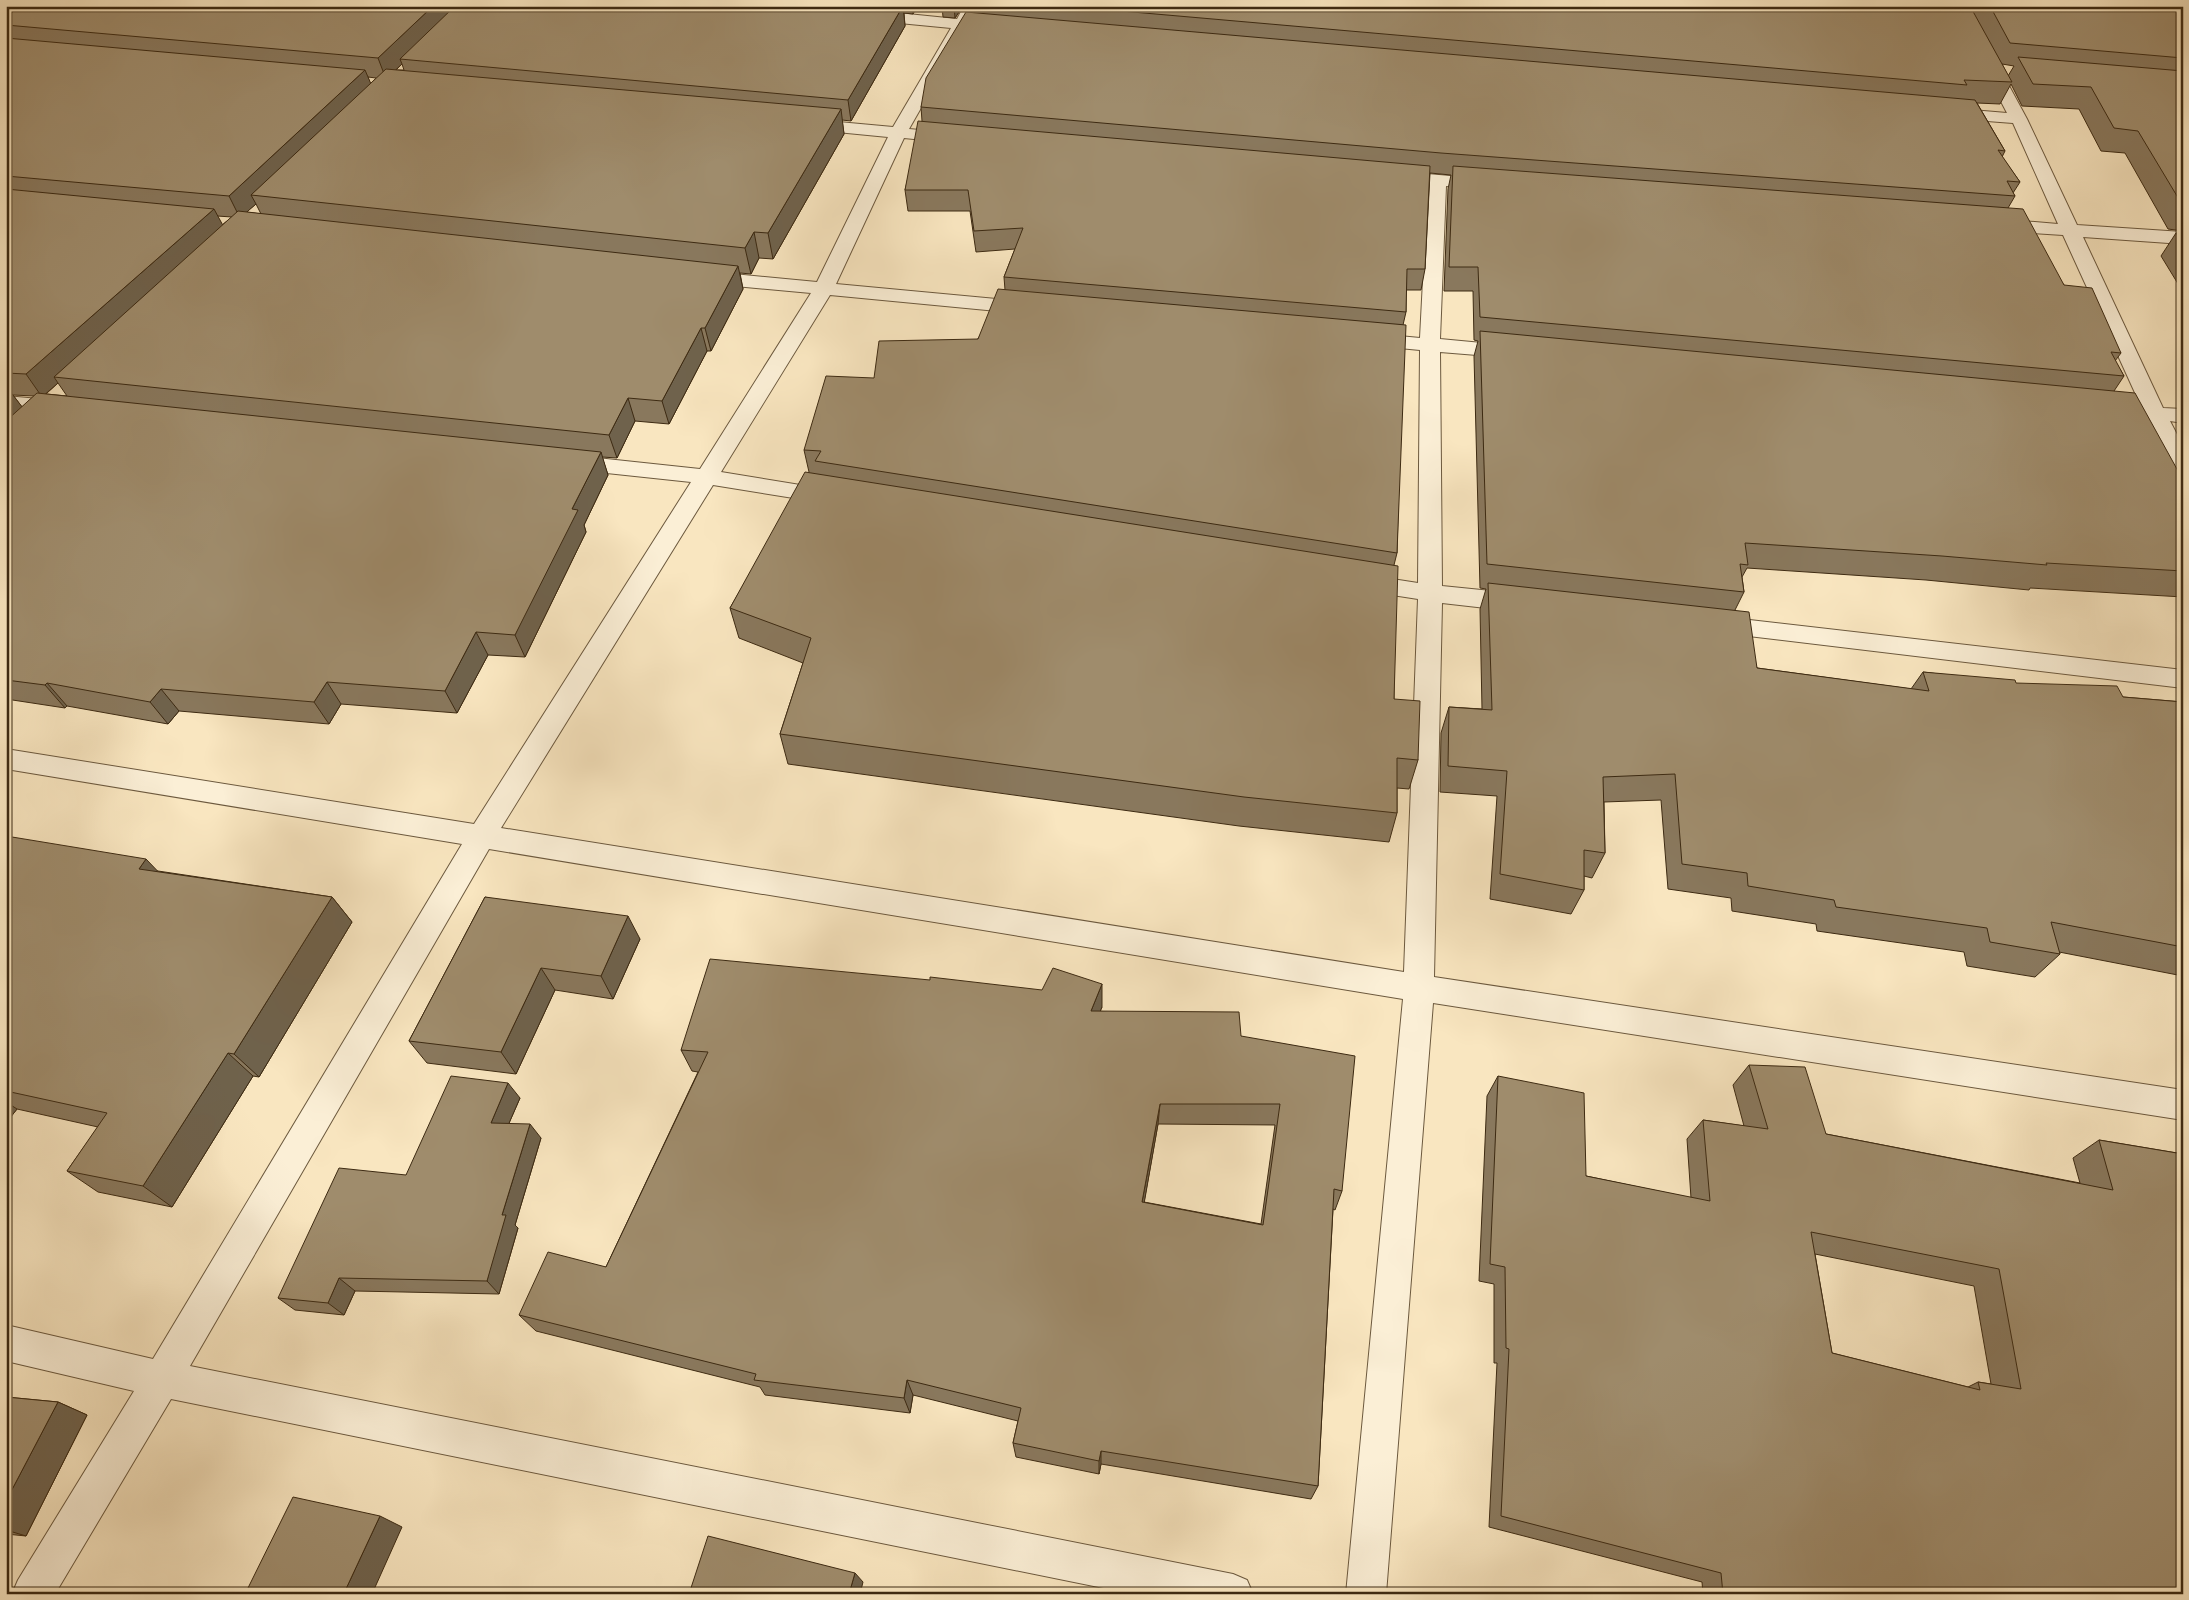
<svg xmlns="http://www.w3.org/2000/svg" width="2189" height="1600" viewBox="0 0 2189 1600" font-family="'Libre Bodoni',serif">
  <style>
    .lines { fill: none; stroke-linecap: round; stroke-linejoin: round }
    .minor-casing { stroke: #6c593e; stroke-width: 2 }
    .minor { fill: #fbefd6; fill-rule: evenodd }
    .wall { fill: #89785d; stroke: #3d2a12; fill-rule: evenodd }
    .shaded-wall { fill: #6f624c; stroke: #3d2a12 }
    .building { fill: #9f8c6c; stroke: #3d2a12; fill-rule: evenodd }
  </style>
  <rect width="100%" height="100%" fill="#f9e6c0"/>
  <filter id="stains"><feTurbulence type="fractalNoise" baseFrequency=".004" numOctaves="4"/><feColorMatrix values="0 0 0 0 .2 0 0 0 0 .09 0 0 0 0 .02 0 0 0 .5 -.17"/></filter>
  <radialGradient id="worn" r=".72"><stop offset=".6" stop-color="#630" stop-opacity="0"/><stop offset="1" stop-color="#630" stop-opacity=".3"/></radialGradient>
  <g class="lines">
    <defs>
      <g id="minor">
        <path d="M964,6H979L971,21L982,23L985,26L977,31L966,29L909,129L953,133L959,134L962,138L959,142L953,143L904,138L836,284L1029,302L1036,304L1039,308L1036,312L1029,314L830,295L721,472L831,490L839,492L842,497L839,502L831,504L713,485L501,828L1404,972L1418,599L1360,590L1351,588L1348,582L1351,576L1360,574L1418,583L1420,350L1368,345L1361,343L1358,339L1361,335L1368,333L1420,338L1428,184L1386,180L1383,176L1386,172L1392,171L1486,179L1492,180L1495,184L1492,188L1486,189L1446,186L1440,339L1514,346L1521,348L1524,352L1521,356L1514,358L1440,352L1442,586L1521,594L1530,597L1533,603L1530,609L1521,612L1442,603L1434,977L2183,1090V1120L1433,1003L1386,1594H1346L1403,999L489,849L190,1366L1233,1574L1247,1580L1253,1594H1133L171,1399L55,1594H12L18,1580L134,1391L6,1361V1325L153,1359L462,844L6,769V749L474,824L691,482L569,469L561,467L558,462L561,457L569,455L700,469L811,293L703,283L696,281L693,277L696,273L703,271L817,282L888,137L806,129L800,128L798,124L800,120L806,119L893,127L951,28L868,20L860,15L868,10L957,19Z"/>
        <path d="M1951,6H1966L2027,119L2077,225L2183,232V244L2083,237L2163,408L2183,409V423L2170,421L2183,446V475L2175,473L2172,468L2147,420L2102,415L2099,410L2102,405L2110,403L2141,406L2063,235L1997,231L1990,229L1988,225L1990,221L1997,219L2058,224L2013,123L1948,118L1942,117L1940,113L1942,109L1948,108L2007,113Z"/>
        <path d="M6,396L61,401L69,403L72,408L69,413L61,415L6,408Z"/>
        <path d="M1715,616L2183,670V688L1706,631L1703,625L1706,619Z"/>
      </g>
    </defs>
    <use href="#minor" class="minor-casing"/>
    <use href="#minor" class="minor"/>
  </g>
  <g class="wall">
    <path d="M6,6H917L913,14L904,13L905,26L851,121L842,120L844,134L773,259L759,258L751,274L740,273L743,289L711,351H707L669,424L635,421L617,458L602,457L608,475L584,525L586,532L525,657L488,655L457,713L341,704L329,724L179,711L168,724L67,706L65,708L6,699ZM402,64L404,70H396ZM368,77L376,78L370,84ZM256,204L261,214L246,212ZM217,216L232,217L222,225ZM58,383L67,396L46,394ZM13,395L34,396L22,407Z"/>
    <path d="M942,6H963L955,18L943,17Z"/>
    <path d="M973,6H2183V231L2168,229L2125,153L2101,151L2079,109L2022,106L2011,84L2000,104L1977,103L2005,151L2002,157L2020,182L2013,193L2015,196L2008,208L2064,285L2121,353L2115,361L2124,376L2114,391L2183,480V597L2030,588L2029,590L1926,580L1747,568L1742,577L1744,592L1735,610L1757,668L1911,689L1923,672L2123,697L2183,702V976L2059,952L2060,954L2035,977L1967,966L1964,952L1817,931L1816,924L1732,911L1731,898L1668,889L1661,800L1604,802L1605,853L1592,878L1584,876V890L1571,914L1490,899L1497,796L1440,792L1441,733L1449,707L1482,709L1480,609L1486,589L1480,588L1474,356L1478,341L1474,340L1473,291H1444L1448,189L1451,175L1430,173L1425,269L1421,290H1406V312L1403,325L1397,553L1394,565V699L1418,760L1409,789L1397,788V813L1389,842L1239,826L788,764L780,734L803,663L739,638L730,608L809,472L804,450L874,378L978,339L1005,290L1004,277L1015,249L976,252L970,211H908L905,190L922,121L921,107L974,13ZM2002,64L2014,66L2008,76Z"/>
    <path d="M2176,233L2183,234V292L2161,256Z"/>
    <path d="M6,836L158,871L332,897L352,922L259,1077L253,1076L172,1207L98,1192L67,1171L98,1127L17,1109L6,1123Z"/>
    <path d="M485,897L640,939L613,999L555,990L516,1074L427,1063L409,1041Z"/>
    <path d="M1102,1007L1100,1011L1241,1036L1342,1191L1335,1210L1333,1209L1318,1486L1311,1499L1101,1464L1099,1474L1016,1457L1013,1443L1018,1421L913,1395L910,1413L765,1395L760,1387L536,1331L519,1315L606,1267L698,1072L692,1071L681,1050ZM1158,1124L1275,1125L1261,1224L1144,1202Z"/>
    <path d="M1749,1065L1826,1134L2080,1183L2073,1158L2099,1140L2183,1154V1594H1703L1702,1582L1489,1527L1497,1363H1494V1284L1479,1281L1487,1096L1498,1076L1586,1176L1691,1198L1687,1139L1703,1120L1744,1126L1733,1085ZM1815,1254L1974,1286L1991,1384L1978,1382L1968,1387L1832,1353Z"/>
    <path d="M520,1098L509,1123L541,1138L515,1225L518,1228L499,1294L355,1291L344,1315L295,1310L278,1298L406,1175Z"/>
    <path d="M6,1397L58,1402L87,1415L26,1536L6,1534Z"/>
  </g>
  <g class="shaded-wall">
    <path d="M433,6H462L400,59L402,64L386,79L378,58Z"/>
    <path d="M903,6L905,26L851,121L848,100Z"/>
    <path d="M912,6H917L913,14Z"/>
    <path d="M954,6H963L955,18Z"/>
    <path d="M365,70L374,91L251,195L256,204L240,218L229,196Z"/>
    <path d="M841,109L844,134L773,259L768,233Z"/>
    <path d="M214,209L226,231L54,377L58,383L42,397L26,374Z"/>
    <path d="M754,232L759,258L751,274L745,248Z"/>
    <path d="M738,266L743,289L711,351L705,328Z"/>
    <path d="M701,328L707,351L669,424L662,401Z"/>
    <path d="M9,390L26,412L6,430V392Z"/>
    <path d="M628,398L635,421L617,458L609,435Z"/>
    <path d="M601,452L608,475L584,525L586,532L525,657L515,635L572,509Z"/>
    <path d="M476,632L488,655L457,713L445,691Z"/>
    <path d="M327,682L341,704L329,724L314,702Z"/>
    <path d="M47,683L67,706L65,708L45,685Z"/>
    <path d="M161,689L179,711L168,724L150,702Z"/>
    <path d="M146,859L170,884L139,869Z"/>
    <path d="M332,897L352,922L259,1077L234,1054Z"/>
    <path d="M628,916L640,939L613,999L601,976Z"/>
    <path d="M541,968L555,990L516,1074L501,1052Z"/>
    <path d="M1102,984V1007L1091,1033V1011Z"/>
    <path d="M228,1053L253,1076L172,1207L143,1186Z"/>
    <path d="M508,1083L520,1098L503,1137L491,1123Z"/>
    <path d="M6,1102L17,1109L6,1123Z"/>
    <path d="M1160,1104L1158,1124L1141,1221L1142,1202Z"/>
    <path d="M530,1124L541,1138L515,1225L518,1228L499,1294L487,1281L502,1215Z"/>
    <path d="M339,1278L355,1291L344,1315L328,1303Z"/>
    <path d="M907,1380L913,1395L910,1413L904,1398Z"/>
    <path d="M58,1402L87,1415L26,1536L6,1530V1501Z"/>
    <path d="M1101,1451V1464L1099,1474V1461Z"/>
    <path d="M380,1516L402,1527L372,1594H352L345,1591Z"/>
    <path d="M855,1573L863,1582L860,1594H849Z"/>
  </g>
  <g class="building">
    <path d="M6,6H433L378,58L6,25Z"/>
    <path d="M455,6H903L848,100L400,59Z"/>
    <path d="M1064,6H1970L2012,82L1964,80L1967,85Z"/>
    <path d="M1990,6H2183V58L2010,43Z"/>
    <path d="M966,12L1975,100L2005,151L1998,150L2020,182L2007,181L2015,196L1441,153L921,107L926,78Z"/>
    <path d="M6,38L365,70L229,196L6,176Z"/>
    <path d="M2018,57L2183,71V206L2138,131L2114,128L2091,87L2033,84Z"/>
    <path d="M386,69L841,109L768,233L754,232L745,248L251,195Z"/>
    <path d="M918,121L1430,166L1425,269H1407L1406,312L1004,277L1023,228L974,231L968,190H905Z"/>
    <path d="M1453,166L2023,209L2064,285L2092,288L2121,353L2111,352L2124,376L1480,317L1478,267H1449Z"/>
    <path d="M6,189L214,209L26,374L6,373Z"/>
    <path d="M238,211L738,266L705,328H701L662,401L628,398L609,435L54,377Z"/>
    <path d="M2176,233L2183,234V243Z"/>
    <path d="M998,289L1406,325L1397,553L815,461L821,451L804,450L826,376L874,378L879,341L978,339Z"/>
    <path d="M1480,331L2135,393L2183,480V571L2046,563L2047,565L1942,556L1745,543L1748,565L1740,564L1744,592L1487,564Z"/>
    <path d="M37,393L601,452L572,509L578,510L515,635L476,632L445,691L327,682L314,702L161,689L150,702L47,683L45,685L6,680V421Z"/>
    <path d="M805,472L1398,566L1394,699L1420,701L1418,760L1397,758V813L1244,797L780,734L811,638L730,608Z"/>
    <path d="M1488,583L1749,612L1757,668L1929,691L1923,672L2015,680L2016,683L2117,686L2123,697L2183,702V947L2051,922L2060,954L1990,942L1987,928L1836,907L1834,900L1748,886L1747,873L1682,864L1675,774L1603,777L1605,853L1584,850V890L1500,874L1507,771L1448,766L1449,707L1492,710Z"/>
    <path d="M6,836L146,859L139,869L332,897L234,1054L228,1053L143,1186L67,1171L107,1113L6,1091Z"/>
    <path d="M485,897L628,916L601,976L541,968L501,1052L409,1041Z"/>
    <path d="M710,959L930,980V977L1042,990L1053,968L1102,984L1091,1011L1239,1012L1241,1036L1355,1056L1342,1191L1334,1189L1318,1486L1101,1451L1099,1461L1013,1443L1021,1408L907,1380L904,1398L754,1380L756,1374L519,1315L548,1252L606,1267L708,1052L681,1050ZM1160,1104H1280L1263,1225L1142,1202Z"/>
    <path d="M1749,1065L1805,1067L1826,1134L2113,1190L2099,1140L2183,1154V1594H1723L1721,1573L1501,1516L1509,1349L1506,1348L1505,1267L1490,1264L1498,1076L1584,1093L1586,1176L1710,1201L1703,1120L1768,1129ZM1811,1232L1999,1269L2021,1389L1978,1382L1980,1390L1832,1353Z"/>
    <path d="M451,1076L508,1083L491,1123L530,1124L502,1215H506L487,1281L339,1278L328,1303L278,1298L339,1168L406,1175Z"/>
    <path d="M6,1397L58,1402L6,1501Z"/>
    <path d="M293,1497L380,1516L345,1591L362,1594H245Z"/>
    <path d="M708,1536L855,1573L849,1594H689Z"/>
  </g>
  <rect width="2189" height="1600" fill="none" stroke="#f9e6c0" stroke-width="25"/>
  <rect x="8" y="8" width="2174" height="1585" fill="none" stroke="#3d2a12" stroke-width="2.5"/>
  <rect x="12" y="12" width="2164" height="1575" fill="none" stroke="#3d2a12"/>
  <rect width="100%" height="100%" filter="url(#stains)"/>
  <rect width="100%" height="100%" fill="url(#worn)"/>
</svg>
